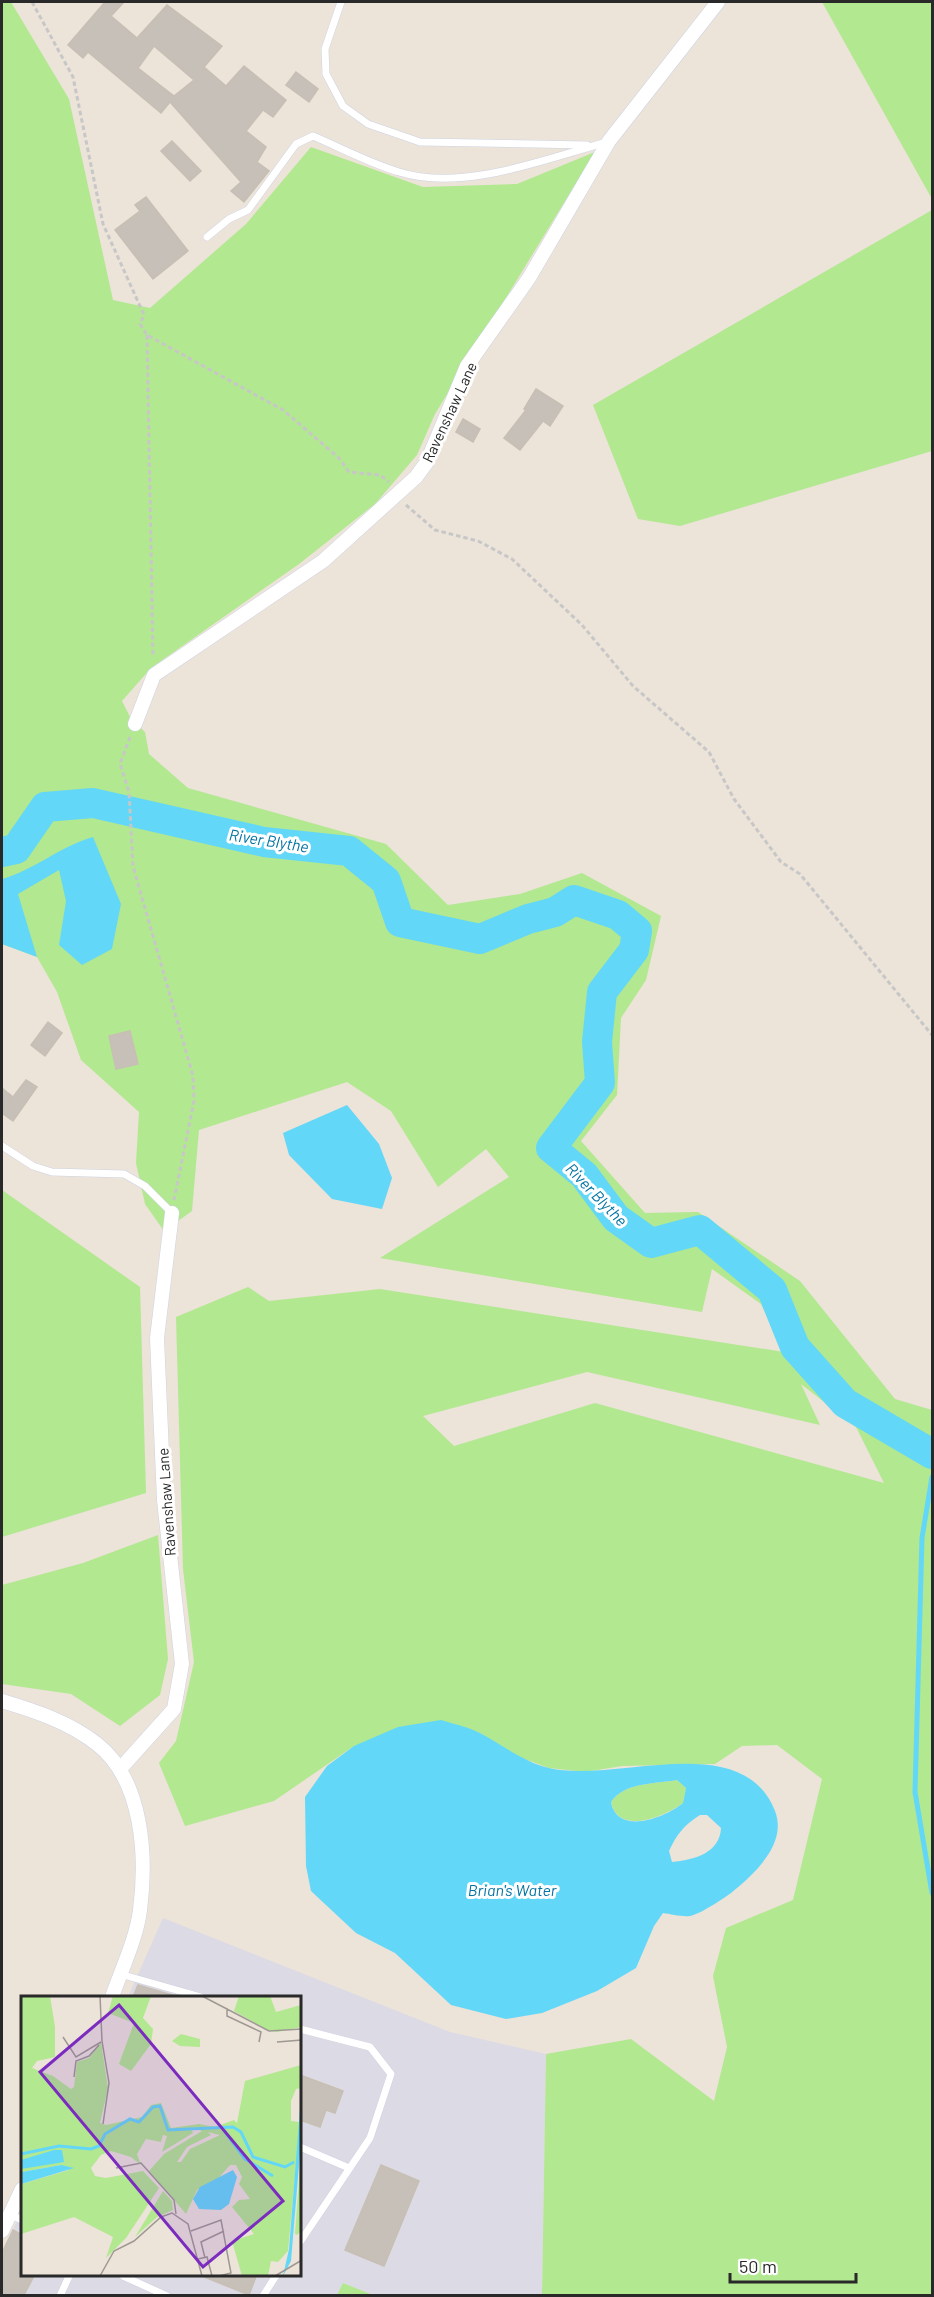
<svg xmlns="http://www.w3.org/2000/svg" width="934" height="2297" viewBox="0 0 934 2297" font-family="Barlow,sans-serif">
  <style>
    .industrial { fill: #dcdae4 }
    .green { fill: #b2e890; fill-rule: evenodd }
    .water { fill: #63d7f7; fill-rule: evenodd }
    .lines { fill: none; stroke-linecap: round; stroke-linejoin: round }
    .stream { stroke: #63d7f7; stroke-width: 5 }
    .river { stroke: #63d7f7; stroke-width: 30 }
    .building { fill: #c7c0b9; stroke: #c7bfb3; stroke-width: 1.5; fill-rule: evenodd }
    .lane-casing { stroke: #ced3e3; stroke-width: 8 }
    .street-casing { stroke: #ced3e3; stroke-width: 15 }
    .path { stroke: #c7c7c7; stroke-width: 3; stroke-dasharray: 4.5 3; stroke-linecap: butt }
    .lane { stroke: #fff; stroke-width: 7 }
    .street { stroke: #fff; stroke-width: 14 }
    .labels { text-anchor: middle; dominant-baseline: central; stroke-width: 6; stroke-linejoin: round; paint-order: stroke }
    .street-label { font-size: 15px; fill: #292929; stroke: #fff }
    .water-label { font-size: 16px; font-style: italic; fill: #0373a2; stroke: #fff }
    .inset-river { fill: none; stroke: #63d7f7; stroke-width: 3 }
    .inset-road { fill: none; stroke: #9e9993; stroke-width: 1.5 }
    .view { fill: #7b2cbf; fill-opacity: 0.15; stroke: #7b2cbf; stroke-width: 3 }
    .inset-edge { fill: none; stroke: #292929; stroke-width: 3 }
  </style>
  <rect width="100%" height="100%" fill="#ece3d9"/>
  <path class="industrial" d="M163,1918L450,2032L546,2054L542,2295H373L343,2283L337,2296L2,2295V2253L22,2211V2274H300V1997H128Z"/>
  <g class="green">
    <path d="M2,2H11L69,99L113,300L150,308L246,224L311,147L423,187L517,184L595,152L435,414L417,455L375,504L299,564L151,668L122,701L131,719L145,732L149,754L188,788L386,844L448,905L520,894L582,873L661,916L646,980L621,1018L617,1095L581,1141L645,1213L698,1212L800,1281L895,1399L932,1410V2295H542L546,2054L631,2039L714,2101L727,2047L713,1976L726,1928L793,1900L822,1779L777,1745L742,1746L715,1764L622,1766L585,1772L549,1768L519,1757L478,1732L354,1746L274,1801L185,1826L159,1763L176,1741L194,1662L183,1569L176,1317L248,1287L269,1301L380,1289L784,1352L761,1304L712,1269L702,1312L380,1258L509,1177L486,1149L438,1187L391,1111L347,1082L199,1130L192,1211L164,1231L145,1204L136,1163L139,1112L81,1060L57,992L37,957L2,944ZM587,1372L820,1425L801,1384L856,1427L884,1483L595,1403L454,1446L423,1416Z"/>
    <path d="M822,2H932V199Z"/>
    <path d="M932,210V451L680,526L638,519L593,405Z"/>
    <path d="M2,1190L140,1287L146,1493L2,1537Z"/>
    <path d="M158,1535L168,1659L160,1695L120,1726L71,1694L2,1684V1585L83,1563Z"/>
    <path d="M677,1780L686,1788L683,1803C664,1817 618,1836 611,1802C624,1782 656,1784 677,1780Z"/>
    <path d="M343,2283L373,2295H337Z"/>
  </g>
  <g class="water">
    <path d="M93,837L121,904L112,949L82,965L59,945L66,901L59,870L18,894L37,957L2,944V879C34,870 59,847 93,837Z"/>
    <path d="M347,1105L379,1144L392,1178L382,1209L332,1199L289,1155L283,1133Z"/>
    <path d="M441,1720C454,1724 468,1727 480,1733C503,1745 523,1762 549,1768C614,1784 742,1727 775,1811C787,1842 758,1870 737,1888C728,1896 701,1914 690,1916C682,1917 671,1914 663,1913L654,1926L636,1968L597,1991L542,2013L506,2019L451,2005L395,1953L356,1933L311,1891L306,1866L305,1797L327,1766L354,1746L398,1727ZM677,1780L686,1788L683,1803C665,1818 617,1836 611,1802C624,1782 656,1784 677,1780ZM700,1815H707L721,1828C720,1853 694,1860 672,1862L669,1851C677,1834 684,1825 700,1815Z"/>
  </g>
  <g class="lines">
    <path class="stream" d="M932,1477L922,1538L915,1792L932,1893"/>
    <path class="river" d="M2,852L16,849L45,807L93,803L264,842L349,851L386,881L400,922L480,939L528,919L555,912L574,900L618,915L637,931L634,950L602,992L597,1042L600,1083L551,1148L584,1175L616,1218L651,1243L700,1230L772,1290L795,1347L845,1403L932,1454"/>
  </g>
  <g class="building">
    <path d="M105,2H124L111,16L137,38L167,5L222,46L204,67L226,86L244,66L286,100L273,117L263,110L246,131L266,147L257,162L269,171L244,202L231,191L241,182L170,102L161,113L88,52L83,58L68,45ZM154,46L194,80L174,96L138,68Z"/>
    <path d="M296,72L318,89L309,102L286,85Z"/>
    <path d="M172,141L201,171L190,181L161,151Z"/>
    <path d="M146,197L188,251L153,279L115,230L140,211L135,205Z"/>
    <path d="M536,389L563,406L550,426L543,421L520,450L504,438L526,410L524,409Z"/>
    <path d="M463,419L480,429L473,442L456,432Z"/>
    <path d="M48,1022L62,1033L45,1056L31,1045Z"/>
    <path d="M130,1031L138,1064L116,1069L109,1036Z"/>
    <path d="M26,1080L37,1087L13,1121L2,1113V1088L13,1097Z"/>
    <path d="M138,1985L172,1995L177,1997H133Z"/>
    <path d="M300,2075L343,2091L335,2113L326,2110L320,2127L300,2120Z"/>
    <path d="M381,2165L419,2181L384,2266L345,2250Z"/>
    <path d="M13,2230L22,2235V2274H35L24,2295H2V2253Z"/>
    <path d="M197,2274H257L249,2295Z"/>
  </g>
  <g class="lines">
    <defs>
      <g id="lane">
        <path d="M341,2L325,49L326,74L343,106L368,124L420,142L587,145"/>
        <path d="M207,237L229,219L248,210L296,144L313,136C341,148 369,163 399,172C463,192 545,159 607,142"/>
        <path d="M2,1146L33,1166L52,1172L124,1174L145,1186L172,1213"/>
        <path d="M120,1974L201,1997"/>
        <path d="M300,2029L370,2047L391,2074L370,2138L300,2242"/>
        <path d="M300,2147L349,2168"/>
        <path d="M10,2214L22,2220"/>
        <path d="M123,2276L167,2296"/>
        <path d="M60,2296L70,2274"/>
        <path d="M263,2296L277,2274"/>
      </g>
      <g id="street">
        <path d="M135,724L154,675L323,561L416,477L427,462L467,366L529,278L609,141L718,2"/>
        <path d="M2,1701C35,1711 69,1722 97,1744C143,1780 147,1856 140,1910C137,1937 121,1971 112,1997"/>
        <path d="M120,1769L174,1709L182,1664L164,1500L157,1338L172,1213"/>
        <path d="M2,2231L22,2189"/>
      </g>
    </defs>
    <use href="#lane" class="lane-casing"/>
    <use href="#street" class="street-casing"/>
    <g class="path">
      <path d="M32,2L73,77L103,224L144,315L140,324L147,335L283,410L339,458L349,472L380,475L389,482"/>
      <path d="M147,335L153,657"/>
      <path d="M406,505L435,530L478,541L512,559L582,625L633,686L709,752L734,799L781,862L800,874L932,1035"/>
      <path d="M130,737L120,764L129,792L133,866L193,1076L194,1101L174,1200"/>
    </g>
    <use href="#lane" class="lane"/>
    <use href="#street" class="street"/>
  </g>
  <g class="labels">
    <g class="street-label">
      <text transform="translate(449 412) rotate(-65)">Ravenshaw Lane</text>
      <text transform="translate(166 1502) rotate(-94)">Ravenshaw Lane</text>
    </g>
    <g class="water-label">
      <text transform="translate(269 840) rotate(9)">River Blythe</text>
      <text transform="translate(597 1194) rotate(46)">River Blythe</text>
      <text x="512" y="1889">Brian's Water</text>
    </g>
  </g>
  <g transform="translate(21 1996)">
    <rect width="280" height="280" fill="#ece3d9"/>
    <path d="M0,0H29L34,31V61L16,65L11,72L32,80L50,93L53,91L56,66L68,62L80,46L87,92L79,127L85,129L121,121L130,109L140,107L150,132L178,128L194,131L213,124L216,127L224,85L280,69V92L275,93L270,105V125L279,126L267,255L257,266L250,265L247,280H221L211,245L233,238L211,211L218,204L229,203L218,188L221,181L215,169H209L195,185L176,194L165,218L128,175L143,158L181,135L176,133H170L172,137L141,156L146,140L142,139L140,146L125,143L116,158L120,169L110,161L90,155L80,159L70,172L74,180L85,182L122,175L138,192L105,242L85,262L92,241L53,221L0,238V188L48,174L40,169L1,176L0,180ZM187,136L199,139L169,153L160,166H156L166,151L190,139ZM92,0H130L122,22L132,33L130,48L110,75L98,68L113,27L87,17ZM218,0H249L255,16L280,9V31L256,36L247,34L213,15ZM160,38L179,43V51L159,50L151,45ZM280,157V235L276,239L274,238ZM142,195L151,205L152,214L136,221L114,241Z" fill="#b2e890" fill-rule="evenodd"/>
    <path d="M280,100V145L270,265L262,280L268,253ZM33,154H41L43,166L0,173V164ZM40,169L53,172L0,188L1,176ZM212,174L216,181L208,208L200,214L178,213L172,203L179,191Z" fill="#63d7f7"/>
    <path class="inset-river" d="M202,133L224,163L252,180M0,158L38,150L70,153L78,150L84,138L109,123L118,126L132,111L139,110L147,134L212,131L220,136L232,161L264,171L273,166"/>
    <path class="inset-road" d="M79,0L81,45L88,87L82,128M181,0L248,35L281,33M206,12V20L240,36L238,46M42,41L55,61L80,46M256,46L281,44M53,81L55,65L68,60L78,49M95,172L120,167L153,204L155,218M170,235L200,224L210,277L198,280M184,262L180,246L203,235M177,263L186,261L191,280M79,280L93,255L113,245L140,221L151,217L167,228L181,280M254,280L281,264"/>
    <path class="view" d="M98,9L262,205L182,271L19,76Z"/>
    <rect width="280" height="280" class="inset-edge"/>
  </g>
  <rect width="934" height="2297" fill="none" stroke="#292929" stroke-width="6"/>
  <path d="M730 2273v9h126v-9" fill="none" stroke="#292929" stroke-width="3"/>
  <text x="739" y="2273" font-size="18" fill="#292929" stroke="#ffffff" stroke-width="4.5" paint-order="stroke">50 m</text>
</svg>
